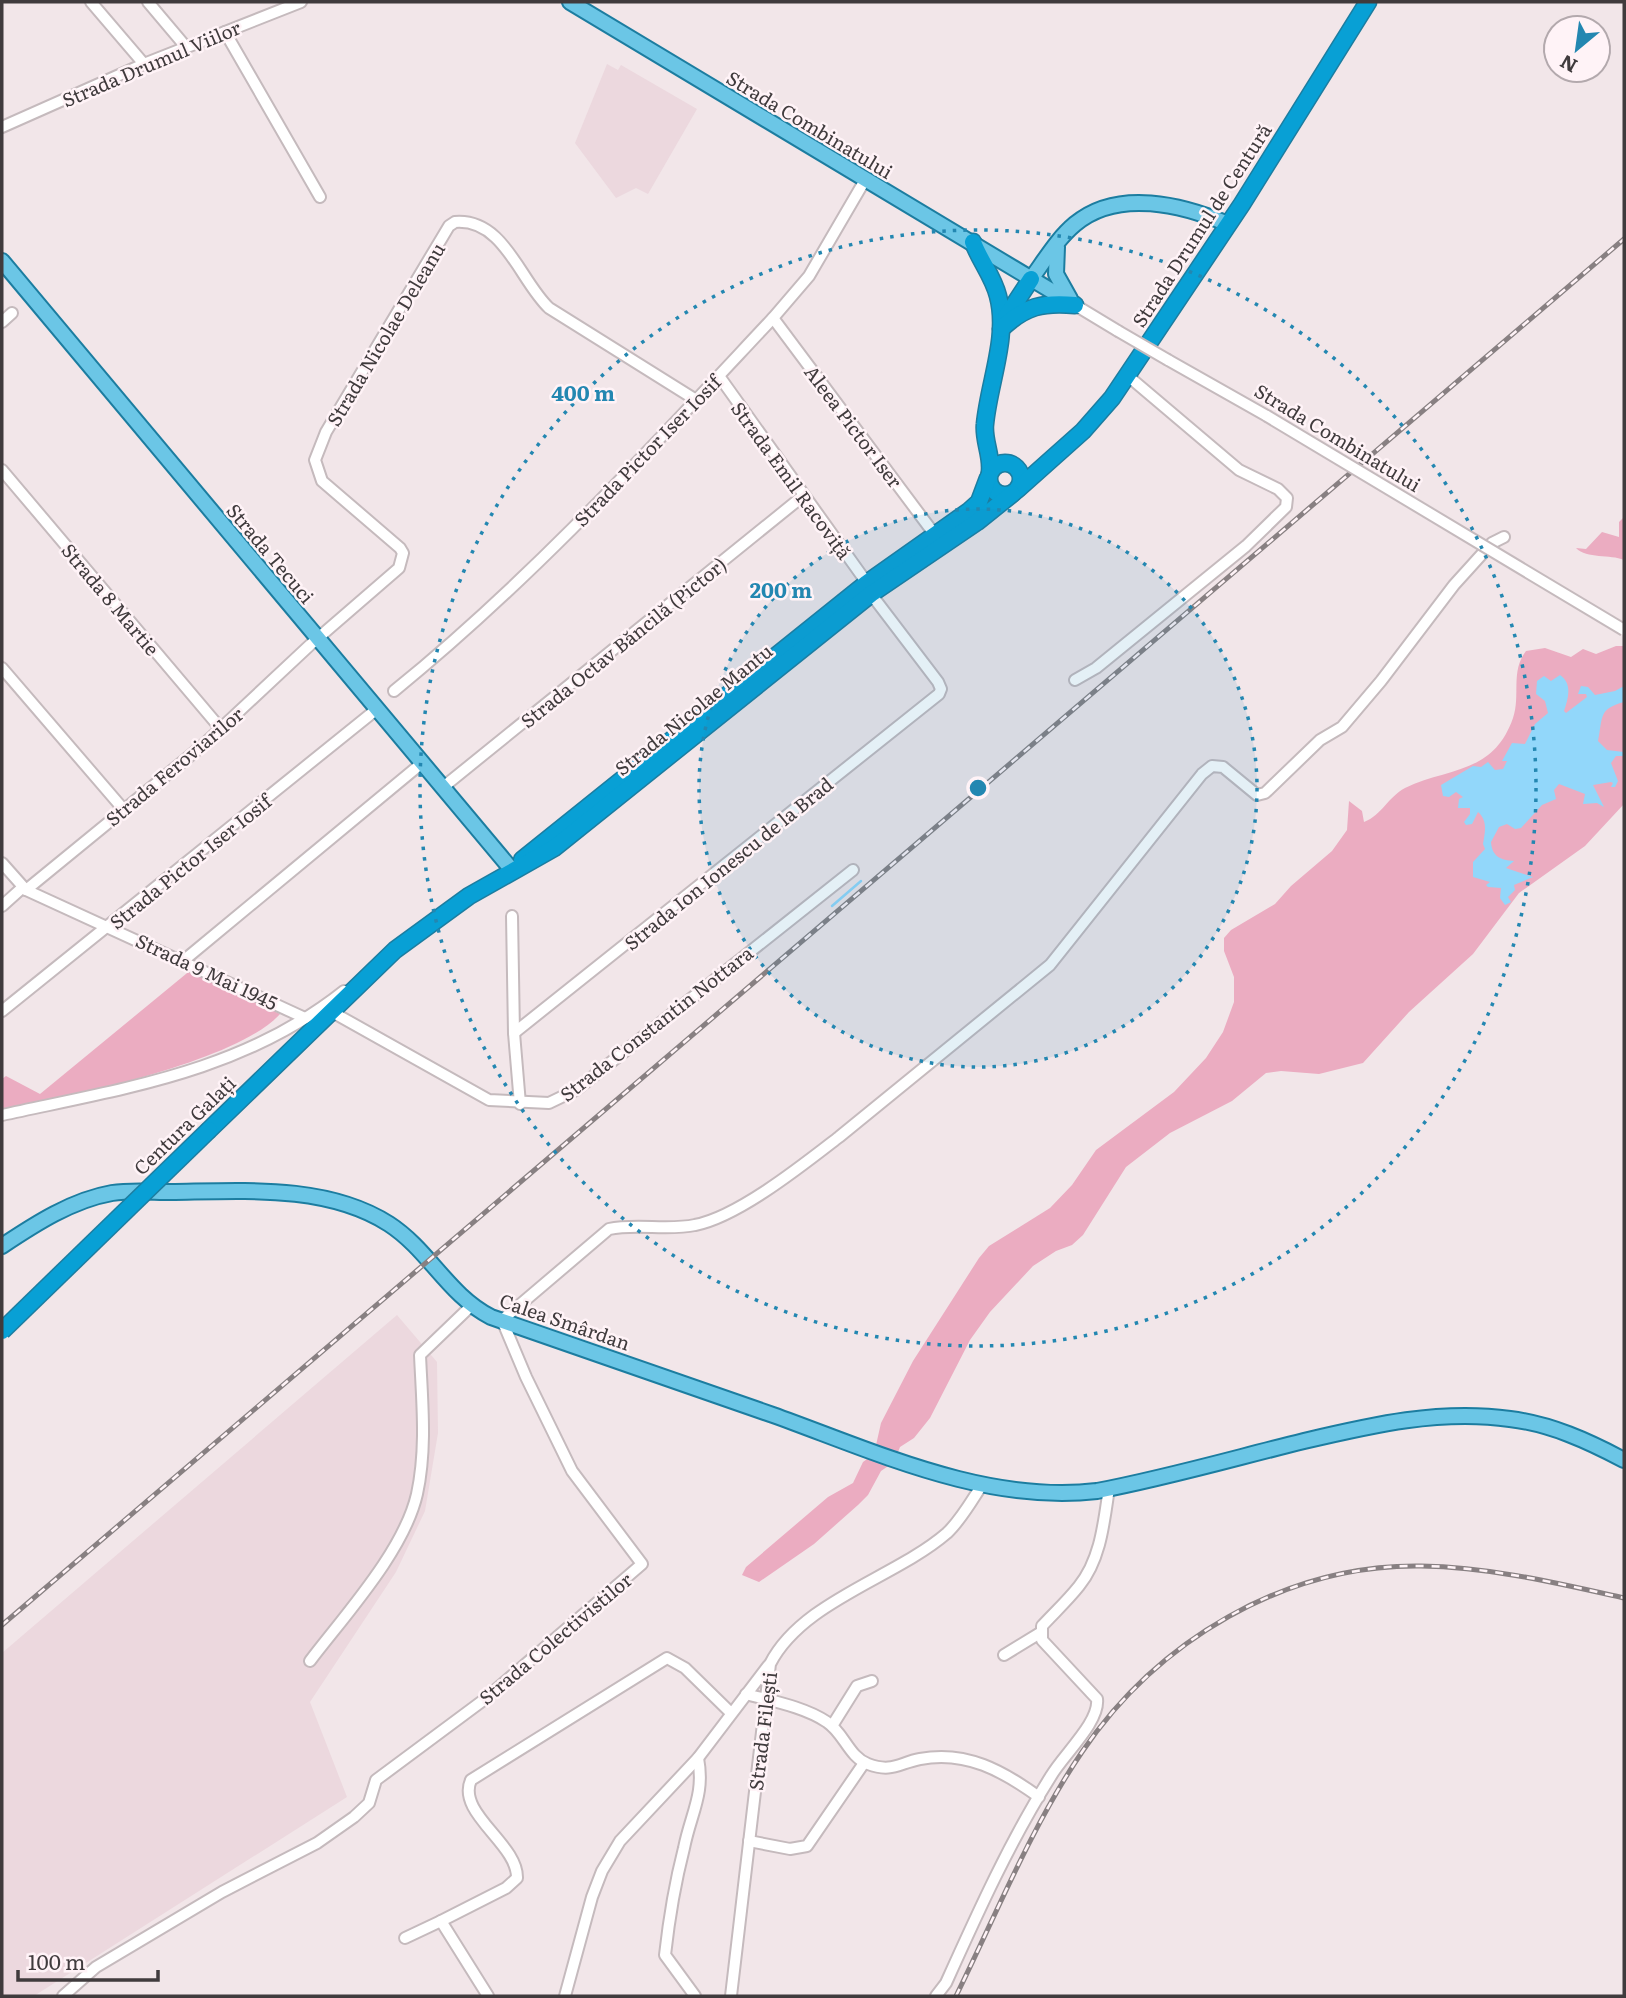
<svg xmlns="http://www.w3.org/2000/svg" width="1626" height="1998" viewBox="0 0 1626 1998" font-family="Literata,serif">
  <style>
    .built { fill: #ecd8de }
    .green { fill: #ebacc1 }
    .water { fill: #92d7fa }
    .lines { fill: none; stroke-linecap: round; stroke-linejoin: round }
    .stream { stroke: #92d7fa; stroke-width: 2.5 }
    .minor-casing { stroke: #c5babd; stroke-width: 14 }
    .major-casing { stroke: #1c7da0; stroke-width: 18 }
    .highway-casing { stroke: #1c7da0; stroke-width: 19 }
    .minor { stroke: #fff; stroke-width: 10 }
    .major { stroke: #6bc6e6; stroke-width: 14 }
    .highway { stroke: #08a0d5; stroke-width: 16 }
    .rail-casing { stroke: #888082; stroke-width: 5 }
    .rail { stroke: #fff3f7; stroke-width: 2.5; stroke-dasharray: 8; stroke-linecap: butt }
    .minor-bridge-casing { stroke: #c5babd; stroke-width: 14; stroke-linecap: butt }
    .highway-bridge-casing { stroke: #1c7da0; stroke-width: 19; stroke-linecap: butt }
    .minor-bridge { stroke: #fff; stroke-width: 10 }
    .highway-bridge { stroke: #08a0d5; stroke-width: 16 }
    .ring { fill: none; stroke: #2387b1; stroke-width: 3.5; stroke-dasharray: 3.5 7 }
    .labels { text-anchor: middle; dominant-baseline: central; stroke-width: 5; stroke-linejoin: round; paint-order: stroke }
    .street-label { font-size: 19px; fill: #403b3d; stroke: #fff3f7 }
    .centre { fill: #2387b1; stroke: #fff3f7; stroke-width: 3.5 }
    .ring-label { font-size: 21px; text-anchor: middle; font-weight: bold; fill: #2387b1; stroke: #fff3f7; stroke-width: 5; stroke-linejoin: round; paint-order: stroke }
  </style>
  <rect width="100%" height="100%" fill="#f2e6e9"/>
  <g class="built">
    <path d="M607,64L618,70L621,65L697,109L648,194L636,188L616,198L575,143Z"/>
    <path d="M397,1315L437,1362L438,1433L425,1511L396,1572L310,1702L347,1797L34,1996H2V1653Z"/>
  </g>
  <g class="green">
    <path d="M1624,517V560C1610,554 1587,559 1576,548L1586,549L1602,532L1619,537V522Z"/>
    <path d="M1616,646H1624V804L1585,846L1519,893L1473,954L1409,1012L1363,1063L1319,1074L1281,1071L1266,1073L1232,1101L1170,1133L1126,1167L1083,1235L1072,1245L1056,1251L1033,1266L990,1312L970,1340L930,1418L914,1438L900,1447L894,1462L881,1471L868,1495L858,1505L814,1544L759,1582L742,1575L746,1567L828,1497L853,1483L863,1462L874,1454L881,1423L913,1361L979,1258L989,1246L1050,1208L1072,1185L1096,1150L1174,1092L1206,1058L1223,1032L1234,1002V977L1224,951V938L1231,930L1275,904L1291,886L1332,851L1347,830L1349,801L1362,811L1364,822C1382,815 1388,797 1405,788C1448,767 1493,775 1513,718C1521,695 1510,672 1526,651L1545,648L1571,657L1583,649L1596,654Z"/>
    <path d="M192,969L280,1014C237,1062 68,1097 2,1110V1079L6,1076L40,1094Z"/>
  </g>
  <path class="water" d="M1560,675C1573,684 1568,699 1564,711L1566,713L1587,697L1586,694H1578L1581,686L1588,687L1595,695L1615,691L1624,686V702C1598,709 1603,717 1598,741L1607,750L1624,752V756H1616L1611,763L1618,781L1615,787H1611L1613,783L1611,782L1593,785L1604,807L1597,803L1583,804L1585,794L1559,784L1554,790L1556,799L1542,805L1521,828L1515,829L1507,824L1499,827L1491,842C1492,857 1501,860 1514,861L1506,868L1533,877L1514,885L1515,890L1508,897L1511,902L1505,905L1500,898L1501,888L1488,887L1486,885L1490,882L1473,877V862L1485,849L1483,844C1485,832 1488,821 1478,812L1472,824L1466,825L1464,822L1470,814V808H1458L1459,799L1463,797L1456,792L1449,797L1443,796L1441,785L1473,766L1481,767L1488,762L1495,770L1503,769L1507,761H1502L1512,743L1525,744L1535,724L1548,713L1545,701L1536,694L1537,681L1544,676L1551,681Z"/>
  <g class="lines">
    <path class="stream" d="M832,906L861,881"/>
    <defs>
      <g id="minor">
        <path d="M91,2L144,64"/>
        <path d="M148,2L186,47"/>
        <path d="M225,32L320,197"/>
        <path d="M2,127L144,64L301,2"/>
        <path d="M1075,305L1118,331"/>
        <path d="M773,318L935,535"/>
        <path d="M2,322L12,313"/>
        <path d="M1168,360L1267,416"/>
        <path d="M719,376L867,583"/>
        <path d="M2,470L221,729"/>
        <path d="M2,668L124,810"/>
        <path d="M1075,680L1096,668L1246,546L1286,507L1287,498L1278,489L1239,470L1128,376"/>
        <path d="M394,691C532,579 652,447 773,318L809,276L865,180"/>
        <path d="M442,788L803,496"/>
        <path d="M2,863L26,890L305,1018"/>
        <path d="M26,890L202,746L310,645L399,568L403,553L400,548L322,481L315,460L326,432L449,226L455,222C504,218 520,281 549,308L696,400"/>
        <path d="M2,906L22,888"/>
        <path d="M512,916L514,1033L520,1104"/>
        <path d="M183,961L422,763"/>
        <path d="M2,1011L377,709"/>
        <path d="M332,1012L489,1100L549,1103L576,1090L853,870"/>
        <path d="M514,1033L939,694L941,689L938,682L871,594"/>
        <path d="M2,1115C125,1088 242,1072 344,991"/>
        <path d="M1004,1655L1040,1633"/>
        <path d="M310,1661C345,1615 404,1551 417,1494C427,1448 422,1401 420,1355L471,1306"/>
        <path d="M746,1694C772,1701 805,1707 827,1722C844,1733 849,1757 868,1764C892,1773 899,1763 920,1759C966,1750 1003,1771 1039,1797"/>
        <path d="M832,1726L857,1686L872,1681"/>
        <path d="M749,1841L790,1849L807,1846L864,1763"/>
        <path d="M405,1938L441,1921"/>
        <path d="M63,1996L96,1967L222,1892L317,1843L354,1817L369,1803L376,1780L485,1699L642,1564L572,1471L526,1377L502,1320L609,1229C637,1223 667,1231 695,1225C738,1217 804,1164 839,1137L1050,965L1202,774L1212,766L1223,767L1257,795L1265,793L1320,740L1342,727L1381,681L1454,585L1492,543L1504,537"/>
        <path d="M488,1996L441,1921L506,1888L517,1878C518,1844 456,1813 471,1780L667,1658L685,1668L731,1713"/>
        <path d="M565,1996L592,1897L602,1871L620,1841L698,1758L768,1666"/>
        <path d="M695,1996L665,1955C669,1919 675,1883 684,1848C691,1813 705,1794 698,1758"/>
        <path d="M731,1996L770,1664C802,1601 895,1578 947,1533C961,1520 972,1500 982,1485"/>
        <path d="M936,1996L946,1983C978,1912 1010,1841 1051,1776C1063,1755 1100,1722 1097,1699L1042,1640V1626C1054,1613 1068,1600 1079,1586C1101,1559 1104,1521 1109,1488"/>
      </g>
      <g id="major">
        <path d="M570,2L1075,305"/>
        <path d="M1057,247L1056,274L1070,299"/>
        <path d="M2,261L512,870"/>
        <path d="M1031,279C1045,260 1057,239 1075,224C1118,188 1183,205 1228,224"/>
        <path d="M2,1246C35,1224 72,1200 112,1193C131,1190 152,1192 171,1192C241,1191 327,1184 389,1224C429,1250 448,1295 491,1317C585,1349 679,1382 773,1415C876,1452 986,1504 1097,1491C1166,1478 1235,1458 1304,1441C1372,1425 1440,1409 1510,1419C1551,1424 1588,1441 1624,1460"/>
      </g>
      <g id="highway">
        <path d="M973,242C980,261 993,276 998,296C1009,337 989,382 985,424C983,440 992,455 990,472"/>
        <path d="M1006,317L1031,279"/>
        <path d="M1001,329C1025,306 1043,302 1075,305"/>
        <circle cx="1005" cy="479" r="16"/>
        <path d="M1018,489L1083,431L1112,398L1242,204L1368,2"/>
        <path d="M522,860L867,583L969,511L979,502L988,478"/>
        <path d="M209,1130L395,950L469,896L554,848L871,594L977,522L1012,494"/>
      </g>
    </defs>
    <use href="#minor" class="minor-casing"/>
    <use href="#major" class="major-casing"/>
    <use href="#highway" class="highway-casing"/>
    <use href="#minor" class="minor"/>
    <use href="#major" class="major"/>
    <use href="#highway" class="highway"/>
    <defs>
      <g id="rail">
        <path d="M2,1625L1624,239"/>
        <path d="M956,1996C996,1915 1031,1827 1082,1752C1157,1641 1285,1564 1421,1566C1490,1567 1557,1583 1624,1598"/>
      </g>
    </defs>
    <use href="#rail" class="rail-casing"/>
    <use href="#rail" class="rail"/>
    <defs>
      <g id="minor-bridge">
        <path d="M1118,331L1168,360"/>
        <path d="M1267,416L1624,630"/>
      </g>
      <path id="highway-bridge" d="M2,1331L209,1130"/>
    </defs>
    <use href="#minor-bridge" class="minor-bridge-casing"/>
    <use href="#highway-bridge" class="highway-bridge-casing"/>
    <use href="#minor-bridge" class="minor-bridge"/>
    <use href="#highway-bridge" class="highway-bridge"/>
  </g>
  <circle cx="978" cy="788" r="279" fill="#2387b1" fill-opacity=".12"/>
  <g class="ring">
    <circle cx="978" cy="788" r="279"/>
    <circle cx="978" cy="788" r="558"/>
  </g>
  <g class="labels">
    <g class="street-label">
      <text transform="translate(151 63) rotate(-23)">Strada Drumul Viilor</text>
      <text transform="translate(810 124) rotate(31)">Strada Combinatului</text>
      <text transform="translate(1201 225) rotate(-57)">Strada Drumul de Centură</text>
      <text transform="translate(385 334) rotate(-59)">Strada Nicolae Deleanu</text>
      <text transform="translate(854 426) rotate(53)">Aleea Pictor Iser</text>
      <text transform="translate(1338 437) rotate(31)">Strada Combinatului</text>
      <text transform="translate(647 450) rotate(-46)">Strada Pictor Iser Iosif</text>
      <text transform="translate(792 480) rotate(54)">Strada Emil Racoviță</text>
      <text transform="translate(271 553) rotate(50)">Strada Tecuci</text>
      <text transform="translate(111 599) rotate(50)">Strada 8 Martie</text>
      <text transform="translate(623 642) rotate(-39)">Strada Octav Băncilă (Pictor)</text>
      <text transform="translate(693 709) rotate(-39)">Strada Nicolae Mantu</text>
      <text transform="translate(174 766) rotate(-40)">Strada Feroviarilor</text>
      <text transform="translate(190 861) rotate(-39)">Strada Pictor Iser Iosif</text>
      <text transform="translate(728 863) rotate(-39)">Strada Ion Ionescu de la Brad</text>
      <text transform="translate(207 971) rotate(25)">Strada 9 Mai 1945</text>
      <text transform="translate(656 1023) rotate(-38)">Strada Constantin Nottara</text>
      <text transform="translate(184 1125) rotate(-44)">Centura Galați</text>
      <text transform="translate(565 1321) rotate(19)">Calea Smârdan</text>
      <text transform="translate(555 1638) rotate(-40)">Strada Colectivistilor</text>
      <text transform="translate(762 1731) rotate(-83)">Strada Filești</text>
    </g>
  </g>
  <circle cx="978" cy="788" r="10" class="centre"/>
  <g class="ring-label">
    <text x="583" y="401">400 m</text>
    <text x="781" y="598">200 m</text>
  </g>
  <rect width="1626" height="1998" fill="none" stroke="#403b3d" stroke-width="7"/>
  <g transform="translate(1577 49) rotate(209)"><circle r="33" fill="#fff3f7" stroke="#b3a9ad" stroke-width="2"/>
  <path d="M0-5L12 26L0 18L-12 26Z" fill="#2387b1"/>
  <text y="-10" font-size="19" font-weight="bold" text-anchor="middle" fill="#403b3d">N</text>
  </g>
  <path d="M18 1970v10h140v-10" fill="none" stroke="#403b3d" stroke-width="3.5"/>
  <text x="28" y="1970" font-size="21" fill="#403b3d" stroke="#fff3f7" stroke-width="5" paint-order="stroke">100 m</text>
</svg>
